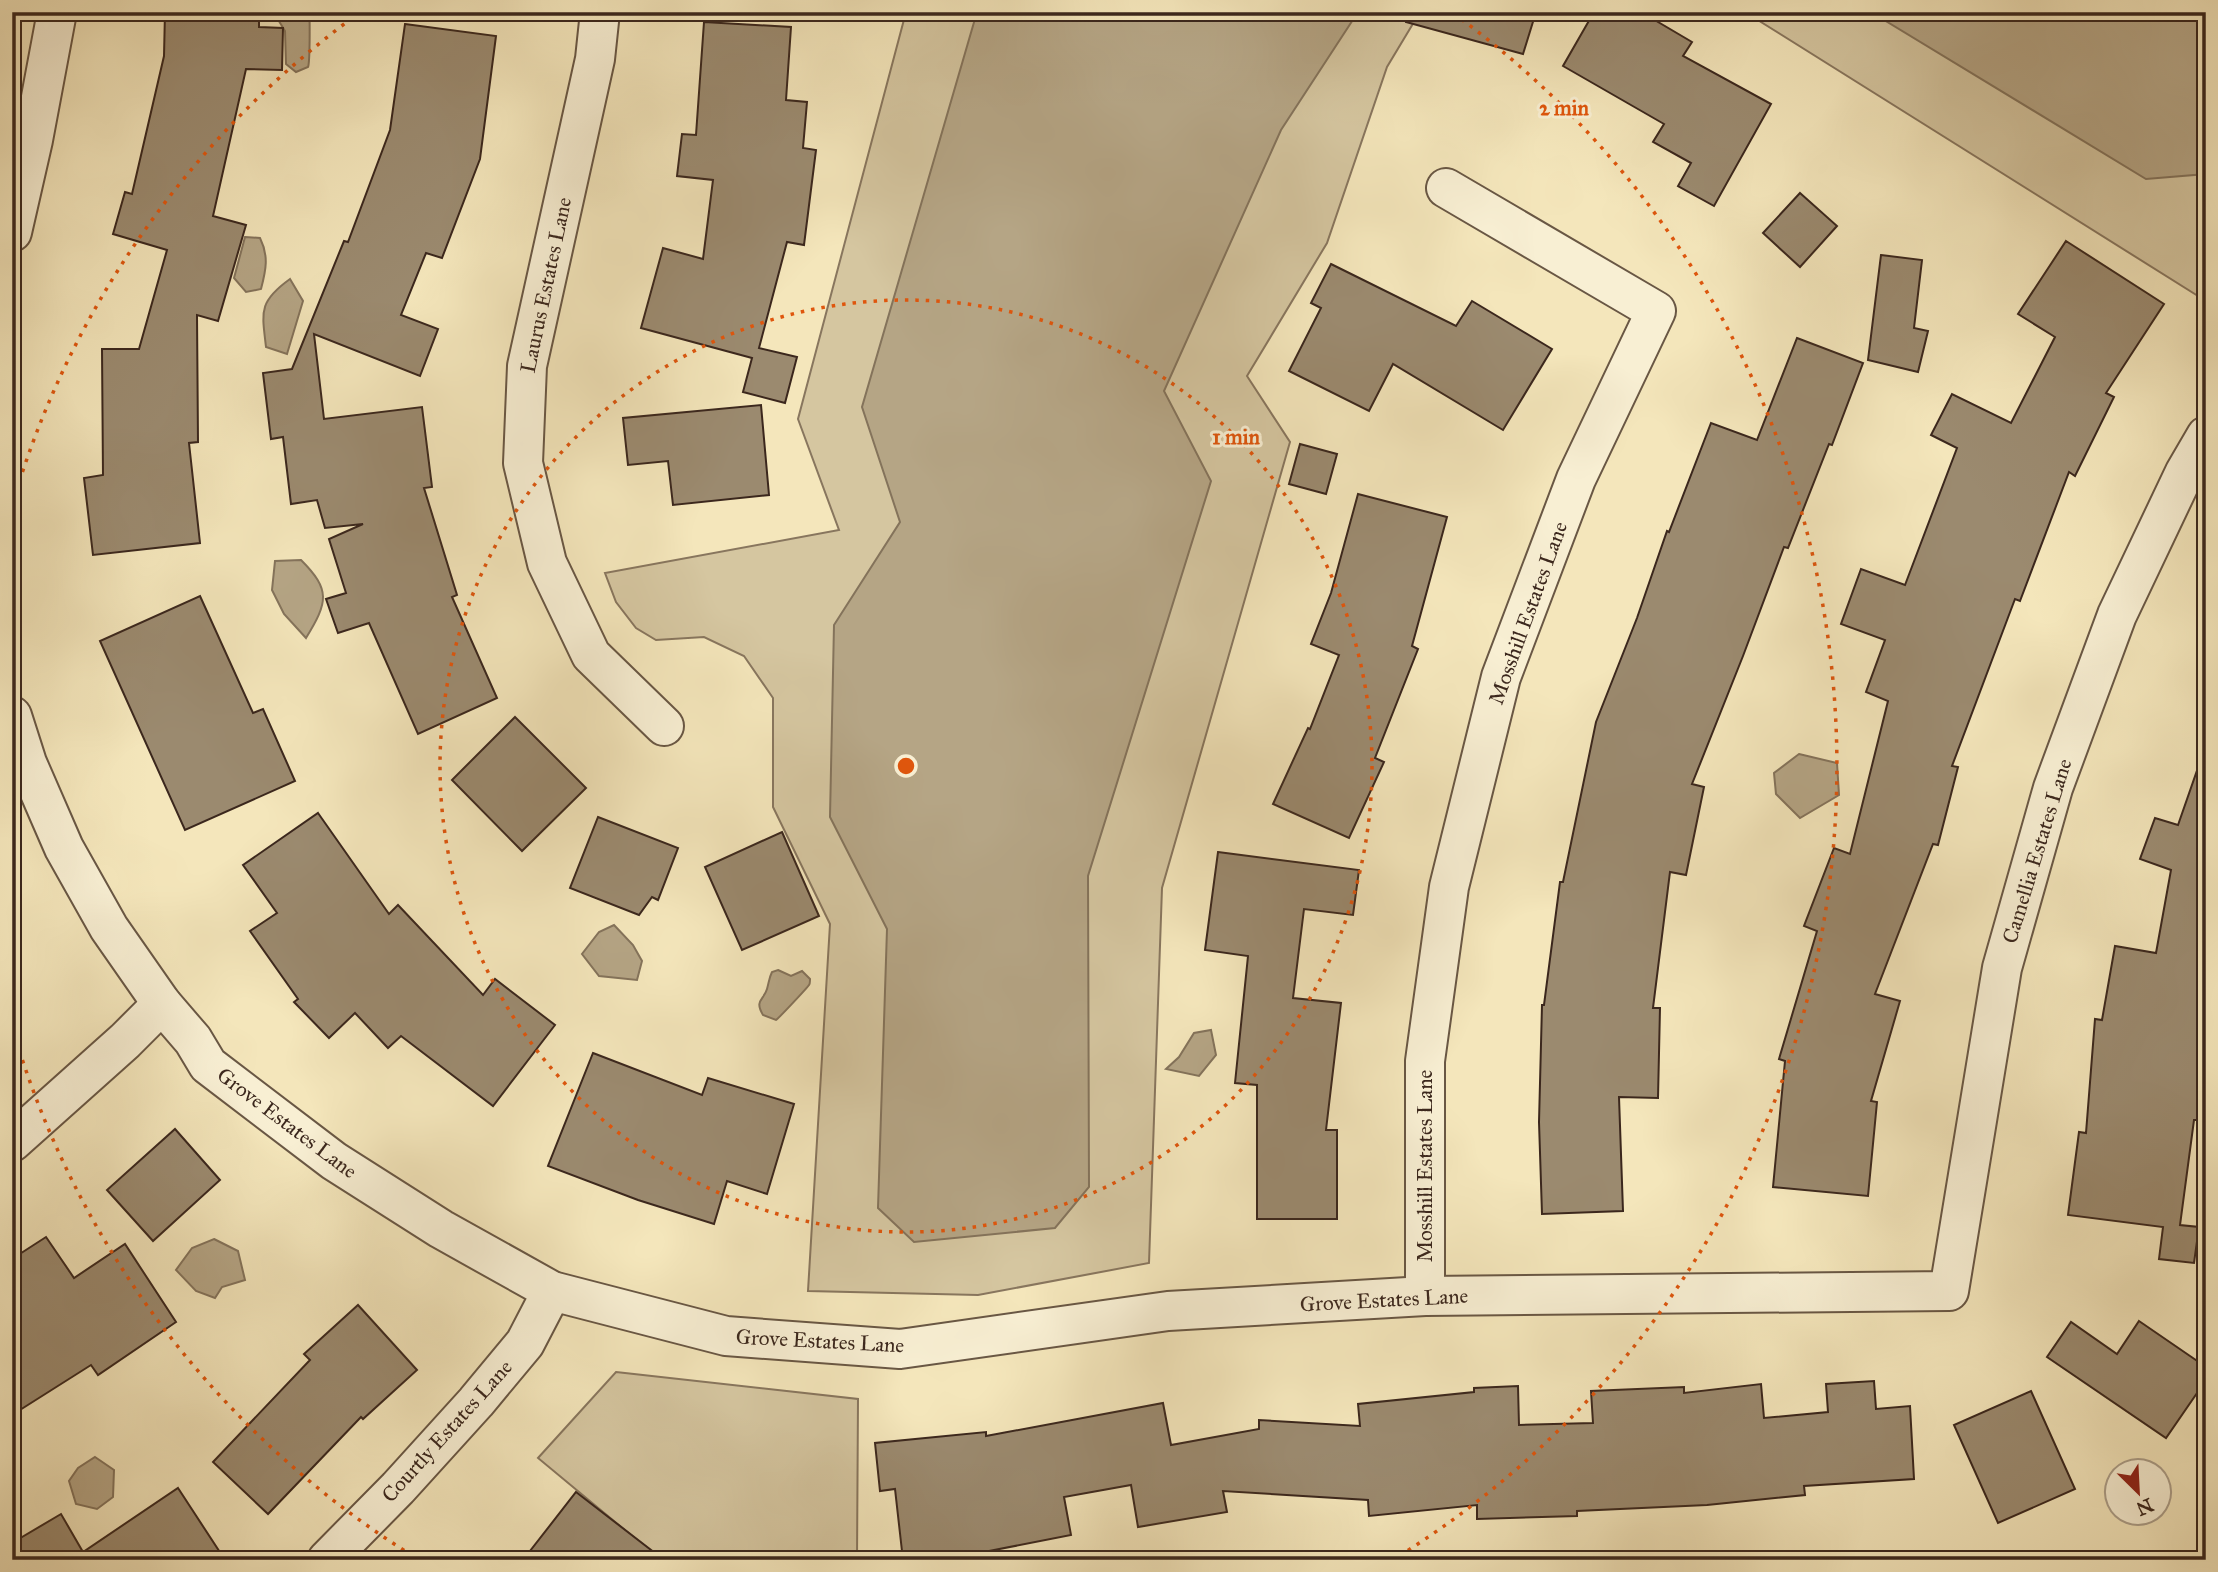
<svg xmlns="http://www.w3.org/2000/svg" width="2218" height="1572" viewBox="0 0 2218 1572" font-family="'IM FELL Great Primer',serif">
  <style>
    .green { fill: #d5c6a0; stroke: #88765e; stroke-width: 2 }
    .water { fill: #b5a585; stroke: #84735b; stroke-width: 2 }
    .building { fill: #9b8a6f; stroke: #3b271d; stroke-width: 2 }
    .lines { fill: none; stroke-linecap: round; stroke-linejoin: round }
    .minor-casing { stroke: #695744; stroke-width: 42 }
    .minor { stroke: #f8efd3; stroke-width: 38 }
    .ring { fill: none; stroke: #df560d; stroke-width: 3.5; stroke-dasharray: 3.5 7 }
    .labels { text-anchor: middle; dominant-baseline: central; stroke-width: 6; stroke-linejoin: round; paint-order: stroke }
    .street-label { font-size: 21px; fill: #3b271d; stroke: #f8efd3 }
    .centre { fill: #df560d; stroke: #f8efd3; stroke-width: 3.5 }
    .ring-label { font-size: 21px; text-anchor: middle; font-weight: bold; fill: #df560d; stroke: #f8efd3; stroke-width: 6; stroke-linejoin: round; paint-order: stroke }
  </style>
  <rect width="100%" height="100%" fill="#f4e6bb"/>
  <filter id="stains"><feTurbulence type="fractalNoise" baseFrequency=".00286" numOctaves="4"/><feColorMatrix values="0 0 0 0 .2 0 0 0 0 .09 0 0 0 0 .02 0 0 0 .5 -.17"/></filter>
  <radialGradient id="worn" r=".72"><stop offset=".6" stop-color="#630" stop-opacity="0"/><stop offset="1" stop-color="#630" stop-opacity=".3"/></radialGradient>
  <g class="green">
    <path d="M906,12H1420L1387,67L1327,243L1247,376L1290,442L1162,888L1149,1263L978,1295L808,1291L830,924L773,807V698L744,656L704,637L656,640L636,628L616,602L605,573L839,530L798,419Z"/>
    <path d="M1745,12H2206V301Z"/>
    <path d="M616,1372L858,1399L857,1560H661L538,1458Z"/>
  </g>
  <g class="water">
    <path d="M309,12C310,17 310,63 308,67L296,72L286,64L285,31L274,13Z"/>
    <path d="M977,12H1358L1281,130L1164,391L1211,481L1088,876L1089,1187L1055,1228L914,1242L878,1208L887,929L830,817L834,625L900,522L862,407Z"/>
    <path d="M1871,12H2206V174L2146,179Z"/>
    <path d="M245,237L260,238C269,256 266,270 261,289L246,292L234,278Z"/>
    <path d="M290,279L303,301L287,354L266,347C262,312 258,302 290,279Z"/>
    <path d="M301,560C331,590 328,602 306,638L284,614L272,590L275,561Z"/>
    <path d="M1799,754L1837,763L1839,795L1800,818L1776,794L1774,773Z"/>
    <path d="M614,925L633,945L642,961L637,980L599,976L582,954L599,932Z"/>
    <path d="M778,970L791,976L802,971L810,979C810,981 810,984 809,985C807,988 779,1018 776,1020L763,1015C754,1000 764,1000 767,989C769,982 769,978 772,972Z"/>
    <path d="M1211,1030L1216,1055L1199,1076L1166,1069L1179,1057L1194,1033Z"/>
    <path d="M214,1239L238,1251L245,1280L222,1287L215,1298L196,1291L176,1270L192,1248Z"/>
    <path d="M95,1457L114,1470L113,1497L97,1509L76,1504L69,1481L78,1468Z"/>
  </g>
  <g class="building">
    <path d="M165,12H259V27L283,28L282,70L246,69L213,216L246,225L218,321L197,315L198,442L189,443L200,543L93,555L84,478L103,475L102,349H139L167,250L113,234L125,192L132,194L164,56Z"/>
    <path d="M1407,12H1536L1523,54L1406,22Z"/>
    <path d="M1594,12H1641L1692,42L1683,56L1771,104L1714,206L1678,186L1691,163L1653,142L1664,124L1563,66Z"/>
    <path d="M704,22L791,27L786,100L807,102L803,148L816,150L804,245L787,242L759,348L797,357L785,403L743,392L752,358L641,328L663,248L703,259L713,180L677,176L682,134L696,135Z"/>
    <path d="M405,24L496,36L480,159L442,258L426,253L401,315L438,329L420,376L314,334L324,419L422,407L432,487L424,488L457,595L452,597L497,698L418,734L369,623L338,633L326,599L346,593L329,539L363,524L325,528L317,500L291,504L283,437L271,439L263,373L292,369L344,241L348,242L390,130Z"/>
    <path d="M1800,193L1837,226L1800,267L1763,233Z"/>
    <path d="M2066,241L2164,304L2106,393L2114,397L2075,476L2069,472L2020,601L2015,599L1952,766L1958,767L1938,845L1933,844L1875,994L1900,1001L1871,1101L1877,1102L1868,1196L1773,1187L1785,1061L1779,1059L1817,931L1804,926L1834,848L1850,854L1888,701L1866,692L1885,640L1841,624L1861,569L1905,585L1957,448L1931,435L1952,394L2011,423L2055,337L2018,314Z"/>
    <path d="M1881,255L1922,260L1914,328L1928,331L1918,372L1868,360Z"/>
    <path d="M1331,264L1456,326L1472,301L1552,349L1503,430L1393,364L1369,411L1289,371L1321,308L1311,303Z"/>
    <path d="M1797,338L1863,363L1832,445L1829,444L1788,548L1784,547L1743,656L1692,784L1704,787L1686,875L1670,872L1653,1008H1660L1658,1098L1619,1097L1623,1211L1542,1214L1539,1122L1542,1005H1544L1560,882H1563L1596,722L1637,618L1667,531L1669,532L1711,423L1757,440Z"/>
    <path d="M761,405L769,495L673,505L668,461L628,465L623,418Z"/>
    <path d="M1300,444L1337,454L1326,494L1289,484Z"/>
    <path d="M1358,494L1447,517L1412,646L1418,649L1375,758L1384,762L1349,838L1273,804L1308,728L1310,729L1339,655L1311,644L1331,593Z"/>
    <path d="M200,596L253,713L263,709L295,781L185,830L100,641Z"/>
    <path d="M515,717L586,788L522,851L452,780Z"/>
    <path d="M2201,759H2206V1074L2202,1120H2194L2180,1225L2199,1227L2194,1263L2159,1259L2163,1227L2068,1215L2079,1132L2086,1133L2095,1019L2102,1020L2115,946L2156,953L2171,870L2140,859L2155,818L2178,825Z"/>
    <path d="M318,813L389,914L398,905L483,995L495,979L555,1025L493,1106L401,1036L388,1048L355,1013L329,1038L294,1002L298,999L250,931L277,913L243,865Z"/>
    <path d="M598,817L678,848L658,900L652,897L639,915L570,888Z"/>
    <path d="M782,832L819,916L742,950L705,867Z"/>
    <path d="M1218,852L1359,870L1353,915L1304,909L1293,998L1341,1003L1326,1130H1337V1219H1257V1085L1235,1083L1248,956L1205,950Z"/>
    <path d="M593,1053L702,1095L708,1078L794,1104L767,1194L727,1181L714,1224L638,1200L548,1166Z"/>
    <path d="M175,1129L220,1180L153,1241L107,1190Z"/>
    <path d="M46,1237L74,1278L125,1244L176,1322L98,1375L91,1365L12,1415V1259Z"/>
    <path d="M358,1305L417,1370L363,1419L361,1417L268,1514L213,1462L310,1360L304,1354Z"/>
    <path d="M2139,1321L2206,1367V1380L2166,1438L2047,1357L2071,1322L2117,1354Z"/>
    <path d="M1874,1381L1876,1409L1910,1406L1914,1479L1804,1486L1805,1495L1707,1505L1577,1511V1516L1477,1519V1505L1369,1516L1368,1500L1223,1491L1227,1512L1138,1527L1131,1485L1064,1497L1071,1535L984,1552L903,1560L895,1489L880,1491L875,1443L986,1432V1436L1163,1403L1171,1445L1259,1429V1420L1360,1426L1358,1404L1474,1392V1388L1518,1386L1519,1425L1593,1423L1591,1391L1684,1387V1393L1761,1384L1764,1418L1828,1412L1826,1384Z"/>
    <path d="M2031,1391L2075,1489L1998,1523L1954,1425Z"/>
    <path d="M178,1488L225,1560H12V1543L61,1514L83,1552Z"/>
    <path d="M576,1492L664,1560H523Z"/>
  </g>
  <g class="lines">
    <defs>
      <g id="minor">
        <path d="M600,12L595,59L527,366L523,463L547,563L591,655L664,726"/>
        <path d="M12,232L33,140L57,12"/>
        <path d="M12,716L27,763L64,848L109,928L162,1004L193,1040L208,1065L334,1161L441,1229L552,1291L726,1336L900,1349L1168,1311L1425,1296L1949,1291L2002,968L2053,788L2117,615L2185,472L2206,436"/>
        <path d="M12,1142L125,1041L162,1004"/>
        <path d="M1425,1296V1061L1449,887L1501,677L1576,479L1656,311L1446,188"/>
        <path d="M327,1560L398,1488L476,1402L525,1343L552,1291"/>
      </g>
    </defs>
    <use href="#minor" class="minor-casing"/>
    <use href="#minor" class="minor"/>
  </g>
  <g class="ring">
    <circle cx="906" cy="766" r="466"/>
    <path d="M413 1556A931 931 0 0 1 13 1030M13 502A931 931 0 0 1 359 13M1453 13A931 931 0 0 1 1399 1556"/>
  </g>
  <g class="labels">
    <g class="street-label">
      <text transform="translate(546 285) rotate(-78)">Laurus Estates Lane</text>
      <text transform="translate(1528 613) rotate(-70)">Mosshill Estates Lane</text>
      <text transform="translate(2037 851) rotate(-73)">Camellia Estates Lane</text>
      <text transform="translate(287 1123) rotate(37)">Grove Estates Lane</text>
      <text transform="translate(1425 1166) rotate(-90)">Mosshill Estates Lane</text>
      <text transform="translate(1384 1300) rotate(-3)">Grove Estates Lane</text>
      <text transform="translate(820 1341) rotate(3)">Grove Estates Lane</text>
      <text transform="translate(447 1431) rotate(-48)">Courtly Estates Lane</text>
    </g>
  </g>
  <circle cx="906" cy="766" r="10" class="centre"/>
  <g class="ring-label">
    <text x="1564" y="115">2 min</text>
    <text x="1236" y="444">1 min</text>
  </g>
  <rect width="2218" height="1572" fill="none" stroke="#f4e6bb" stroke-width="42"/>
  <rect x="14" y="14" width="2190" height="1544" fill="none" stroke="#3b271d" stroke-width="3.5"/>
  <rect x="21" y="21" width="2176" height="1530" fill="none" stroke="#3b271d" stroke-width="2"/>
  <g transform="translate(2138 1492) rotate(156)"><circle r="33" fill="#f8efd3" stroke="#ac9f8a" stroke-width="2"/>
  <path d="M0-5L12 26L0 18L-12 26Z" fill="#8f2418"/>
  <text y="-10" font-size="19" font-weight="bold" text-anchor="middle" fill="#3b271d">N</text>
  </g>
  <rect width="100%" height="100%" filter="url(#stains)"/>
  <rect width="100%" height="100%" fill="url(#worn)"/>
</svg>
